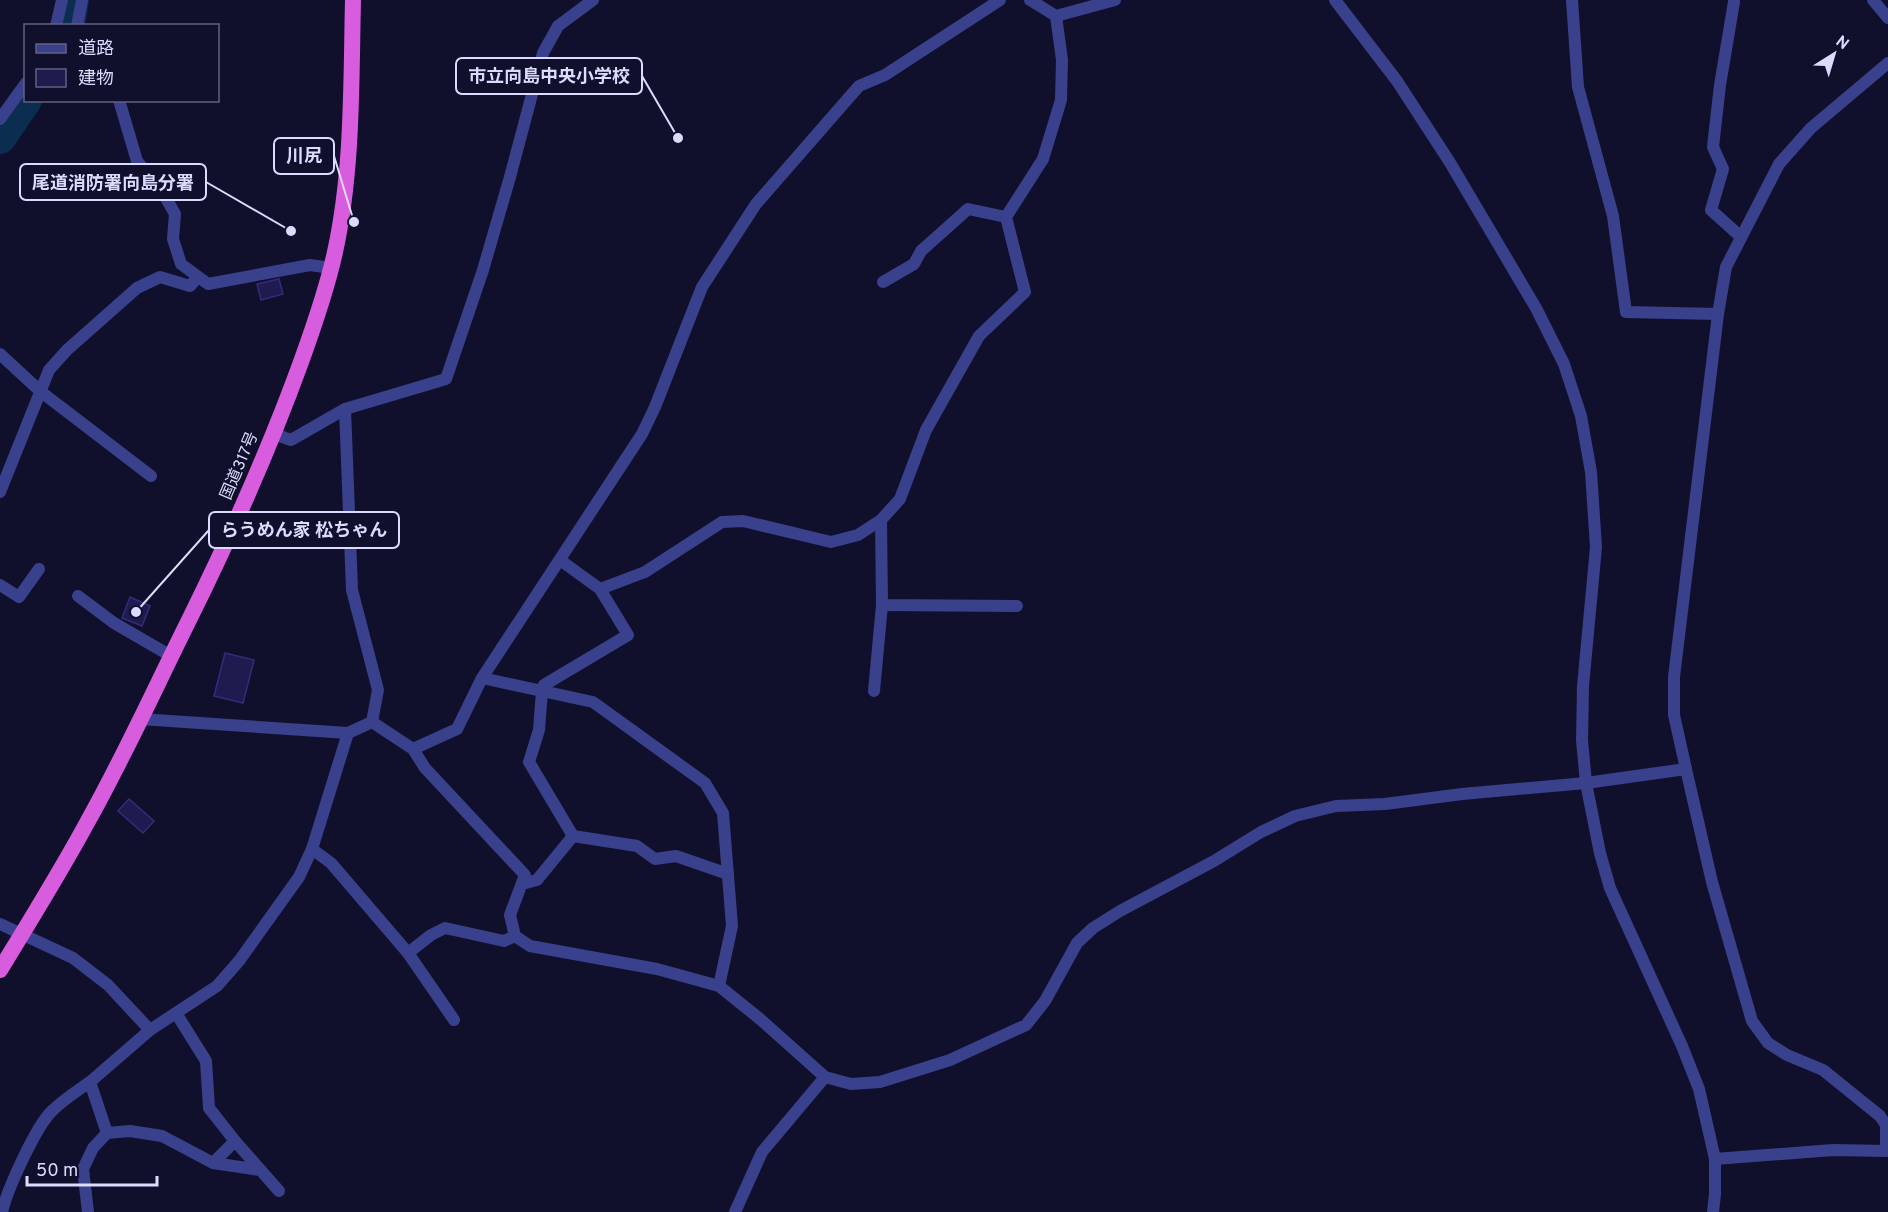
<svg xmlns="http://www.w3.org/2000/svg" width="1888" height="1212" viewBox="0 0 1888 1212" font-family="Overpass,'Noto Sans JP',sans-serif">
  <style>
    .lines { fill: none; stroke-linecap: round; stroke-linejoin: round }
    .river { stroke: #0b2d50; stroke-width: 32 }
    .building { fill: #1f1b4e; stroke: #322c7b; stroke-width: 1.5 }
    .minor { stroke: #39418d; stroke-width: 12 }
    .tertiary { stroke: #39418d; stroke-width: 12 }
    .trunk { stroke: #d85cde; stroke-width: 16 }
    .labels { text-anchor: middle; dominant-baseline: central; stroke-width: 4.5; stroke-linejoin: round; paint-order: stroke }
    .street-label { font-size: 16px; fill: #dbdbff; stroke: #11102c }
    .leader { fill: none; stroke: #dbdbff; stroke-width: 2 }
    .callout-dot { fill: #dbdbff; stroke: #11102c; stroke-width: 2 }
    .callout { fill: #11102c; stroke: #dbdbff; stroke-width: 2 }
    .callout-label { font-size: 18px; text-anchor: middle; font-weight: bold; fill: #dbdbff }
  </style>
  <rect width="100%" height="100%" fill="#11102c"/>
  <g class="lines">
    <g class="river">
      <path d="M69,26L73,0"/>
      <path d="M0,138L26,100"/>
    </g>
  </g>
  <g class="building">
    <path d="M279,279L283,294L261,300L257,284Z"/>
    <path d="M130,597L150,606L142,626L122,618Z"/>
    <path d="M225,653L254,660L243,703L214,696Z"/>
    <path d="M129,799L154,821L143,833L118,811Z"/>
  </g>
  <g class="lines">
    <g class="minor">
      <path d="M1030,0L1056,16L1115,0"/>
      <path d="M1572,0L1578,87L1613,216L1626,312L1718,314"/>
      <path d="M1873,0L1888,18"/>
      <path d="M1734,2L1720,85L1713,147L1723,169L1711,210L1741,237"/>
      <path d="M56,26L62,0"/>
      <path d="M77,26L82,0"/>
      <path d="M119,100L137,161L162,191L175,214L173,239L181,264L208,284L310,265L331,268"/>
      <path d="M0,119L26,83"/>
      <path d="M883,282L914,264L921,251L968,209L1006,217"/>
      <path d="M0,354L40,391L151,476"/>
      <path d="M274,434L291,440L345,409L446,379L483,270L510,177L543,53L558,26L593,0"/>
      <path d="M0,492L49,370L67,350L137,288L160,277L190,286L198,277"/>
      <path d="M881,520L882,605L1017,606"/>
      <path d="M0,585L19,597L39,569"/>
      <path d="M600,589L645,572L722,522L743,521L831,542L858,535L881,520L900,499L926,430L979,336L1025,292L1006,217L1043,159L1061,100L1062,60L1056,16"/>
      <path d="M78,596L114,623L171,656"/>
      <path d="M482,678L593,702L705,783L723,813L732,926L719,986"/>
      <path d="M874,691L882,605"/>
      <path d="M140,719L348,733L372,722L378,690L352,590L345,409"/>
      <path d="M372,722L413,749L425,768L525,875L510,915L515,936L530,946L657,969L719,986L760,1019L825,1077L851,1084L880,1082L950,1060L1026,1025L1045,1001L1077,943L1093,928L1120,911L1214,861L1261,832L1295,816L1336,806L1385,804L1462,794L1586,783L1686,769"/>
      <path d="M413,749L457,729L482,678L642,434L655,407L702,287L756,204L859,86L885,75L1000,0"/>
      <path d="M573,836L637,846L655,859L676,856L728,874"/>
      <path d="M312,849L331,863L408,953L454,1020"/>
      <path d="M522,884L537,880L573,836L529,762L539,730L542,691L544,685L628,635L600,589L560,560"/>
      <path d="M0,924L73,958L108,985L150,1030"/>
      <path d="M408,953L431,935L445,928L504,941L515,936"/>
      <path d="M107,1133L90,1082L150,1030L217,986L239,961L299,877L312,849L348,733"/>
      <path d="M235,1141L279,1191"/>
      <path d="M1886,1150V1125L1880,1116L1823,1070L1787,1055L1768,1043L1752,1021L1712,882L1686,769L1674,715V677L1718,314L1726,267L1779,164L1811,128L1888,63"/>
      <path d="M213,1163L260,1170"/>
      <path d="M2,1212C7,1190 36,1126 52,1111C63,1100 77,1091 90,1082"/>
      <path d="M88,1212L83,1169L93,1148L107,1133L130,1131L162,1136L213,1163L235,1141L209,1108L206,1061L176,1013"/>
      <path d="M735,1212L762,1152L825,1077"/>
    </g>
    <g class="tertiary">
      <path d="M1335,0L1397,81L1449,161L1536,308L1564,364L1581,416L1591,472L1596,547L1583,686L1582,740L1586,783L1600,853L1610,888L1682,1046L1699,1089L1715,1159V1194L1713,1212"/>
      <path d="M1715,1159L1833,1150L1888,1151"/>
    </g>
    <path class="trunk" d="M0,970C30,921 61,871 88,821C125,755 156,686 190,618C231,535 269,450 301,362C314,326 327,289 335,252C353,170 351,83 353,0"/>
  </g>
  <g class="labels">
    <g class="street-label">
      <text transform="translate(240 466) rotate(-67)">国道317号</text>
    </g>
  </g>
  <path class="leader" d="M678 138L642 76M354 222L334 156M291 231L206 182M136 612L209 530"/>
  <g class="callout-dot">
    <circle cx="678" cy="138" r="6"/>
    <circle cx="354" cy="222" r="6"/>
    <circle cx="291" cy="231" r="6"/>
    <circle cx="136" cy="612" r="6"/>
  </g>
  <g class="callout">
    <rect x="456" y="58" width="186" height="36" rx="6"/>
    <rect x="274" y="138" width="60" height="36" rx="6"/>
    <rect x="20" y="164" width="186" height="36" rx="6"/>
    <rect x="209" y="512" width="190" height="36" rx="6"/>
  </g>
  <g class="callout-label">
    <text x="549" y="82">市立向島中央小学校</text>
    <text x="304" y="162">川尻</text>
    <text x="113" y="189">尾道消防署向島分署</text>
    <text x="304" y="536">らうめん家 松ちゃん</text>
  </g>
  <rect x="24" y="24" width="195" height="78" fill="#11102c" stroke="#626180" stroke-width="1.5"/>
  <rect x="36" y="44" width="30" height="9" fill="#39418d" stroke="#626180" stroke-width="1.5"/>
  <text x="78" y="54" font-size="18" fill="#dbdbff">道路</text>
  <rect x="36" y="69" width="30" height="18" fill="#1f1b4e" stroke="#626180" stroke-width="1.5"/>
  <text x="78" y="84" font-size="18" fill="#dbdbff">建物</text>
  <g transform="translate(1834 54) rotate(37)" stroke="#11102c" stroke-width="4.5" paint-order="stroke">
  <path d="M0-4.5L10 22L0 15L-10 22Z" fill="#dbdbff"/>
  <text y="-9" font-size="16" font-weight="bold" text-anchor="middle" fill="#dbdbff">N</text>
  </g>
  <path d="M27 1176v9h130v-9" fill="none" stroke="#dbdbff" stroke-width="3"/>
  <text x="36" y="1176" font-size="18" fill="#dbdbff" stroke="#11102c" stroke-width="4.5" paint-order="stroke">50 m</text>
</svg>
